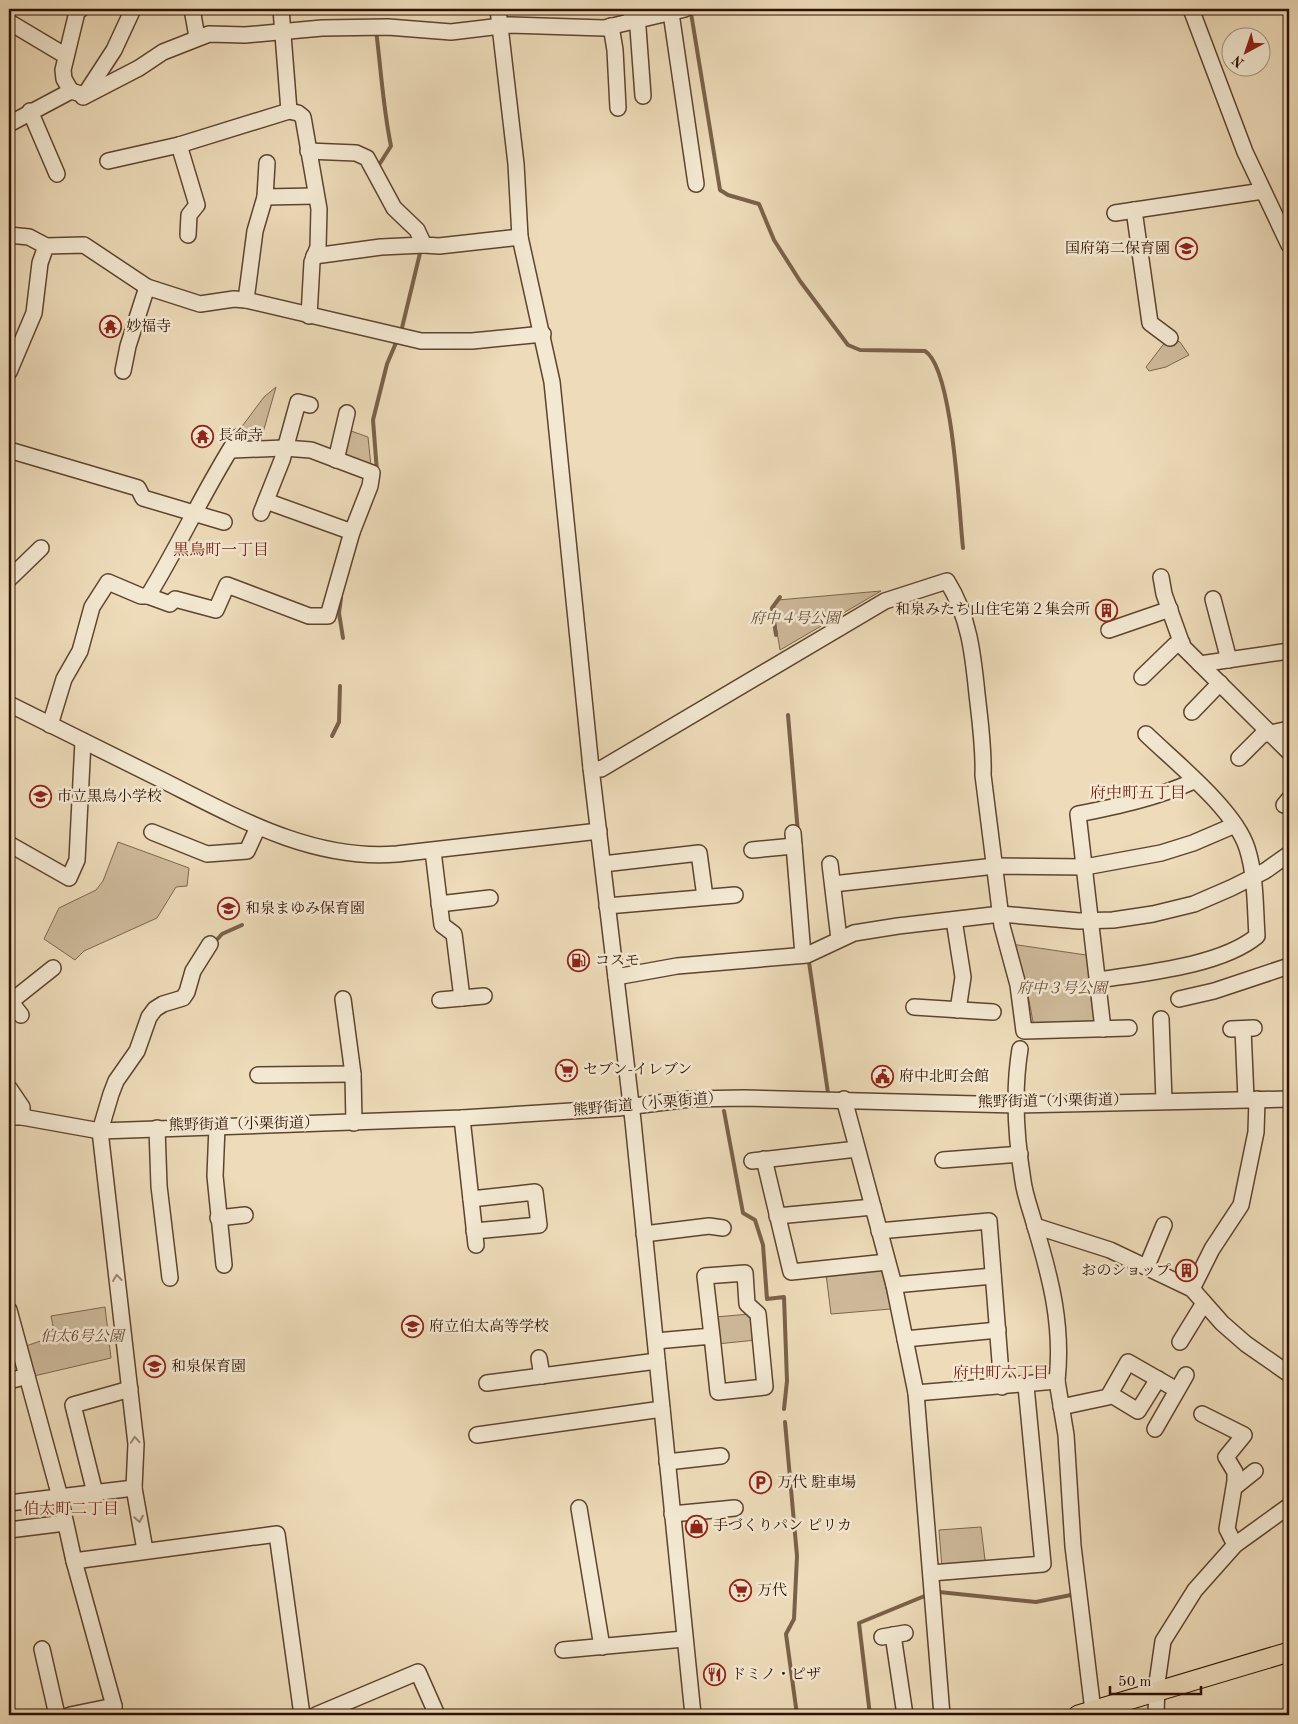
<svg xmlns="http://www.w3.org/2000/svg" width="1298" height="1724" viewBox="0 0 1298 1724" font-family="'Old Standard TT','Noto Serif JP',serif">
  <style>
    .green { fill: #cdb99a; stroke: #7e654d }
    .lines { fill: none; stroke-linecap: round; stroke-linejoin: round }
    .stream { stroke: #7a6149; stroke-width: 4 }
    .minor-casing { stroke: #5e442e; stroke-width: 18 }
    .major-casing { stroke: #2f1100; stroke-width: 21 }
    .minor { stroke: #f3e8d2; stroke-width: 15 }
    .major { stroke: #eddbb9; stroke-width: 19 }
    .oneway { stroke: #9b8774 }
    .labels { text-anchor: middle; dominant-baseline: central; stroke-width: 5; stroke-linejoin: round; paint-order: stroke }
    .poi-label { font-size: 15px; fill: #2f1100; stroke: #f3e8d2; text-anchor: start }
    .park-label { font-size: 15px; font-style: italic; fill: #664c36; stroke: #f3e8d2 }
    .street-label { font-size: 15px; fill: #2f1100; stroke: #f3e8d2 }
    .neighbourhood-label { font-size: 16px; fill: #7a1f14; stroke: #f3e8d2 }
  </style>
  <rect width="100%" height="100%" fill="#eddbb9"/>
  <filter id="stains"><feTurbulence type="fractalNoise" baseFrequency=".004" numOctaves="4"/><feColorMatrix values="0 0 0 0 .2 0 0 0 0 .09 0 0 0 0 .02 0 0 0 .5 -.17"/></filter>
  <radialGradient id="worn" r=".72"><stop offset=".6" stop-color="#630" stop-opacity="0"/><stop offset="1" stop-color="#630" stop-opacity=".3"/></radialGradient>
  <g class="green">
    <path d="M1166,341L1173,345L1177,341L1180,342L1189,355L1166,367L1149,371L1146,367Z"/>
    <path d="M276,387L260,443H243L237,433L264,397Z"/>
    <path d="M351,431L368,437L371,466L345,457L343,452L346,434Z"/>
    <path d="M881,591L780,650L773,607L778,600Z"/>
    <path d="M118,842L189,868L187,886L176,887L157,918L84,951L75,960L44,939L59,908L96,890L103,881Z"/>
    <path d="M1011,944L1093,956L1101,1027H1034L1027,990Z"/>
    <path d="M878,1269L882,1272L891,1309L831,1314L826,1274Z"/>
    <path d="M105,1307L111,1358L34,1376L26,1346L55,1336L51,1316Z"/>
    <path d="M750,1314L754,1318L756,1340L717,1344L715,1317Z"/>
    <path d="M981,1527L985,1560L982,1564L942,1568L939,1530Z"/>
  </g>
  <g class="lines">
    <g class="stream">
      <path d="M691,13L720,190L728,195L759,204L774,240L800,281L848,345L860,350L925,351C953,368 959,512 963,548"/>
      <path d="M376,30C381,69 383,108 391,146L377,168"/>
      <path d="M401,332L421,249"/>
      <path d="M377,472L373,420L387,364L398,338"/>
      <path d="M341,598L339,613L343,638"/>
      <path d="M776,635L772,608L780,597"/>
      <path d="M788,715L798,833"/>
      <path d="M332,736L339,722L340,686"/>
      <path d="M213,944L222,934L242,925"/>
      <path d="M809,962L828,1093"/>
      <path d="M724,1111L743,1213L755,1220L763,1245L767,1299L784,1297L787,1381L784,1409"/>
      <path d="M785,1422L797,1556L794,1619L786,1634L797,1715"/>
      <path d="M939,1592L1036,1602L1071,1595L1073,1591"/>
      <path d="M870,1715L859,1623L927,1595"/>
    </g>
    <defs>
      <g id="minor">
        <path d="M192,9L197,37"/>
        <path d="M498,9L516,164L520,237L552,382L591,768L633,1121L693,1715"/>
        <path d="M629,9L638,28L643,96"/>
        <path d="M1191,9L1245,152L1289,245"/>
        <path d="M671,13L696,184"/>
        <path d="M9,22L66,56"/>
        <path d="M611,26L615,50L618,108"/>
        <path d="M71,91L64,79L63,70L77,12L81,9"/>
        <path d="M84,96L114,50L133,9"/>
        <path d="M83,97L139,68L163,52L209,34L245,35L322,28L388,27L451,32L510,25L604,28L685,9"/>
        <path d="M30,111L57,174"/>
        <path d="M289,111L298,113L303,117L319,209L318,247L312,262L309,316"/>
        <path d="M9,124L71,91L81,94"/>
        <path d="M179,145L197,205L189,215L188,235"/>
        <path d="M308,151L356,153L367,158L394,208L417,230L424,245L439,246L520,237"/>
        <path d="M108,161L179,145L289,111L281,9"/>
        <path d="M267,163L265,197L315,196"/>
        <path d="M1134,210L1150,323L1170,338"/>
        <path d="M1115,213L1263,191"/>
        <path d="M9,235L29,237L46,246"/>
        <path d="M314,256L381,247L424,245"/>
        <path d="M246,300L255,231L265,197"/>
        <path d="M123,371L128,346L147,287"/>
        <path d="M9,372L34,313L40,263L46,246L84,245L147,287L200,304L234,299L246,300L421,341H472L543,334"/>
        <path d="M9,450L138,488L143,498L224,522"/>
        <path d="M336,460L347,413"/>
        <path d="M266,501L352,532"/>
        <path d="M261,513L282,460L298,402L310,405"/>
        <path d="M1161,577L1164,594L1183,647L1289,752"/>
        <path d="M9,579L41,548"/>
        <path d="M148,596L170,604L175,599L216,610L227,585L309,616H328L352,532L370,486L372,473L311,450L284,448L232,450"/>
        <path d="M1213,599L1229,660"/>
        <path d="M1109,630L1170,609"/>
        <path d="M1200,664L1289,651"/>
        <path d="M1142,677L1175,645L1182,643"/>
        <path d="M9,704C60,729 111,755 162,780C236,817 312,861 397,854L599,831"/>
        <path d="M1192,712L1220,683"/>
        <path d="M50,725L64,679L80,651L92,607L108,582L141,596H148C180,544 205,488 238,437"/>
        <path d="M1239,758L1262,735L1289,729"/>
        <path d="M591,768L601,769L885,601L947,581C969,616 973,654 977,694C980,721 984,748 983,775L1002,926L1018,985L1024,1031L1129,1028"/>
        <path d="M1284,805L1289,799"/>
        <path d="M152,832L207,854L247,851L258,827"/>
        <path d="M793,833L803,955"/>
        <path d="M9,844L69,878L77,860L83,741"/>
        <path d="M752,850L794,846"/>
        <path d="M433,851L442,925L454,934L462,998"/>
        <path d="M603,864L699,853L705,897"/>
        <path d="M830,864L839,939"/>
        <path d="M833,884L995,866L1085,867L1161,853L1193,843L1235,825"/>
        <path d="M439,904L490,898"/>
        <path d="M607,906L735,895"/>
        <path d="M954,920L963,977L958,1010"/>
        <path d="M616,977L677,966L807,955L854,933L898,926L1001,914L1079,921L1113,920L1153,914L1194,904L1231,888L1265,871L1289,854"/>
        <path d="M1098,980C1144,973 1221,966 1257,936C1255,907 1256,876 1247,848C1235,810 1176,763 1146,734"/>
        <path d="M343,999L353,1074L354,1123"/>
        <path d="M1179,999L1214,991L1289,966"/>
        <path d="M440,1000L484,996"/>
        <path d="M10,1001L21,1015"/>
        <path d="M9,1003L53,968"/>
        <path d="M914,1007L993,1012"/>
        <path d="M1161,1019L1164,1101"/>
        <path d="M1103,1029L1078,814C1119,806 1156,798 1194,781"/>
        <path d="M1231,1029L1254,1028"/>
        <path d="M1243,1029L1246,1099"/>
        <path d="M1020,1049C1013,1092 1016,1138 1023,1181C1025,1196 1031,1211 1035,1226L1110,1250L1192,1289L1222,1323L1246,1344L1289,1374"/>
        <path d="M258,1075L353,1074"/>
        <path d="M9,1088L22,1107V1117"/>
        <path d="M844,1099L894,1285L916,1393L942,1715"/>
        <path d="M9,1117H22L100,1131L462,1118L618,1108L690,1099L744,1098L1016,1105L1289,1099"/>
        <path d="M462,1118L476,1245"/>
        <path d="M217,1126L215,1176L224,1265"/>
        <path d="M157,1128L159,1186L170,1278"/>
        <path d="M764,1159L791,1272L887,1262"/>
        <path d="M943,1160L1020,1154"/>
        <path d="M752,1161L857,1149"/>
        <path d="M471,1199L535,1192L539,1225L474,1231"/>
        <path d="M777,1216L873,1207"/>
        <path d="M218,1218L245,1215"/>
        <path d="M879,1231L989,1221L1002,1387"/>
        <path d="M644,1234L709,1226L723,1228"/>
        <path d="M1147,1266L1164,1225"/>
        <path d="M894,1285L993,1276"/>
        <path d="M1192,1289L1212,1249L1241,1205L1256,1132L1257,1099"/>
        <path d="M9,1310L60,1497L74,1561L114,1706V1715"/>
        <path d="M905,1339L998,1330"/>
        <path d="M656,1341L712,1336L718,1392L765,1387L758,1314L747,1304L745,1273L705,1276L712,1336"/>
        <path d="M1180,1342L1204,1303"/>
        <path d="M539,1358L542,1376"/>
        <path d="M9,1381L27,1376"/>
        <path d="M1057,1381L1066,1435L1073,1546L1093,1711"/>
        <path d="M487,1383L657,1361"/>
        <path d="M916,1393L1057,1381C1063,1326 1051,1279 1035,1226"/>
        <path d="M1110,1394L1138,1411L1158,1379"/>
        <path d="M1061,1407L1108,1397L1128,1362L1177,1390"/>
        <path d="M1202,1414L1244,1435L1226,1457L1235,1472V1481L1227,1529L1235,1545"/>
        <path d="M1155,1429L1186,1375"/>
        <path d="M477,1435L662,1409"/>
        <path d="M667,1462L721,1456"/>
        <path d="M1235,1487L1255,1471"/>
        <path d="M95,1493L73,1405L130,1389"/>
        <path d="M9,1503L134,1488"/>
        <path d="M579,1508L602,1647"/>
        <path d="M672,1514L735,1508"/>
        <path d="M9,1530L65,1523"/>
        <path d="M145,1550L134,1488L136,1444L100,1131L111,1094L116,1081L137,1051L149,1017L155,1009L163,1004L183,998L187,992L193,971L210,944"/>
        <path d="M74,1561L277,1534L302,1715"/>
        <path d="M931,1573L1043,1564L1026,1386"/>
        <path d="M893,1635L905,1715"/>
        <path d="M882,1637L905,1633"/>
        <path d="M42,1649L57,1715"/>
        <path d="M563,1650L684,1639"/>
        <path d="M70,1715L114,1706"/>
        <path d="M316,1715L418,1672L437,1715"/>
        <path d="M1156,1715L1157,1683L1163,1641L1195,1590L1235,1545L1289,1506"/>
      </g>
      <path id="major" d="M1078,1715L1289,1652"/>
    </defs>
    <use href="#minor" class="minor-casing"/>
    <use href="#major" class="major-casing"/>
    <use href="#minor" class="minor"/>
    <use href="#major" class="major"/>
  </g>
  <defs><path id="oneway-chevron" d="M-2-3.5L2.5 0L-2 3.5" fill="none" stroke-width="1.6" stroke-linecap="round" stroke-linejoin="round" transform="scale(1.25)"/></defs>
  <g class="oneway">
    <use href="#oneway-chevron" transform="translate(117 1278) rotate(-97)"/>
    <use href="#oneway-chevron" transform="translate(135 1440) rotate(-94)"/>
    <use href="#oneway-chevron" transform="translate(139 1519) rotate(80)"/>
  </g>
  <defs>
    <symbol id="school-ring" viewBox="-11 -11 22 22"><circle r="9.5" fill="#f3e8d2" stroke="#8f2418" stroke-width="1.5"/><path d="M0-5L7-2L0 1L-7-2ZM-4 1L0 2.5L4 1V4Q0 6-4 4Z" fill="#8f2418"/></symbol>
    <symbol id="temple-ring" viewBox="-11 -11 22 22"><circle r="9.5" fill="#f3e8d2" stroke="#8f2418" stroke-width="1.5"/><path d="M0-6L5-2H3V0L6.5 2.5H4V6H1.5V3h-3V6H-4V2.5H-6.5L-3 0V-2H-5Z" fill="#8f2418"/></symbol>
    <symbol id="building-ring" viewBox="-11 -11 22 22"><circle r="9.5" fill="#f3e8d2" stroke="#8f2418" stroke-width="1.5"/><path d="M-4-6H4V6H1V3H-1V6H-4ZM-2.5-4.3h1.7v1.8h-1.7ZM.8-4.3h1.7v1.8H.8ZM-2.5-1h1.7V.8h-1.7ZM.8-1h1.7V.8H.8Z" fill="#8f2418"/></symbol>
    <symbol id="fuel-ring" viewBox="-11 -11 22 22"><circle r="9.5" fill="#f3e8d2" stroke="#8f2418" stroke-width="1.5"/><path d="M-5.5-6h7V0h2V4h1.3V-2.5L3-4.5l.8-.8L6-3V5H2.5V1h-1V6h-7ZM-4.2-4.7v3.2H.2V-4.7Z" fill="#8f2418"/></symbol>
    <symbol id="supermarket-ring" viewBox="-11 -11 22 22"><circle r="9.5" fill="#f3e8d2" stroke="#8f2418" stroke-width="1.5"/><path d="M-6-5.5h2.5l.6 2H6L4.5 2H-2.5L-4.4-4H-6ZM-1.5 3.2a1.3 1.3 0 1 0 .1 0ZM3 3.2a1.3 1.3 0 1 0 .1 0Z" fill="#8f2418"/></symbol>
    <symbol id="civic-ring" viewBox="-11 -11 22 22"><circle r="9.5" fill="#f3e8d2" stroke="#8f2418" stroke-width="1.5"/><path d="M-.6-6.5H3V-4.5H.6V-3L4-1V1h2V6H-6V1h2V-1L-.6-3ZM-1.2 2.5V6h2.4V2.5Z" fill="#8f2418"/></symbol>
    <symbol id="parking-ring" viewBox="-11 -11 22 22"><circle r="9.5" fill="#f3e8d2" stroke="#8f2418" stroke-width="1.5"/><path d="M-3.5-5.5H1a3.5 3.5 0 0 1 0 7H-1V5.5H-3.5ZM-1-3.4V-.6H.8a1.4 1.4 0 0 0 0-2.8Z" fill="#8f2418"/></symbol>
    <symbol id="shop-ring" viewBox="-11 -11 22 22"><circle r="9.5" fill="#f3e8d2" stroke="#8f2418" stroke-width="1.5"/><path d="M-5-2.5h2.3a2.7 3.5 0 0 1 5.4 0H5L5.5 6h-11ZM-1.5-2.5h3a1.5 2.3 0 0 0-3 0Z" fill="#8f2418"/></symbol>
    <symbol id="restaurant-ring" viewBox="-11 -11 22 22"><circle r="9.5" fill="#f3e8d2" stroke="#8f2418" stroke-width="1.5"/><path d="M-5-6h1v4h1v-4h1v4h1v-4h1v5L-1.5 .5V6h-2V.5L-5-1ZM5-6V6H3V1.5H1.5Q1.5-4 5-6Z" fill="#8f2418"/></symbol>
  </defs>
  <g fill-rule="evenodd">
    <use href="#school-ring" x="1174" y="236" width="25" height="25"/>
    <use href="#temple-ring" x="98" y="314" width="25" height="25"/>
    <use href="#temple-ring" x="190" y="424" width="25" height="25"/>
    <use href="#building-ring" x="1094" y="598" width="25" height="25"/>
    <use href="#school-ring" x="28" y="784" width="25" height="25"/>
    <use href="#school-ring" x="216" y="896" width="25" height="25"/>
    <use href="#fuel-ring" x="566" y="948" width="25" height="25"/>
    <use href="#supermarket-ring" x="554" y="1058" width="25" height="25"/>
    <use href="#civic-ring" x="870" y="1064" width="25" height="25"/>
    <use href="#building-ring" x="1174" y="1258" width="25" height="25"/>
    <use href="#school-ring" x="400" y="1314" width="25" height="25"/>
    <use href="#school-ring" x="142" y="1354" width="25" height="25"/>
    <use href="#parking-ring" x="748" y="1470" width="25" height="25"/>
    <use href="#shop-ring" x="684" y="1514" width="25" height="25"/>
    <use href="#supermarket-ring" x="728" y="1578" width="25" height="25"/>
    <use href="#restaurant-ring" x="702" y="1662" width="25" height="25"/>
  </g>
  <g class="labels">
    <g class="poi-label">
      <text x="1170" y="249" text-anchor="end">国府第二保育園</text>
      <text x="126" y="327">妙福寺</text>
      <text x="218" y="436">長命寺</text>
      <text x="1090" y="610" text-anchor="end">和泉みたち山住宅第２集会所</text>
      <text x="57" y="797">市立黒鳥小学校</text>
      <text x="245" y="909">和泉まゆみ保育園</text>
      <text x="595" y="961">コスモ</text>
      <text x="583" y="1070">セブン-イレブン</text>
      <text x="899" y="1077">府中北町会館</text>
      <text x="1171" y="1271" text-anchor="end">おのショップ</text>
      <text x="429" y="1327">府立伯太高等学校</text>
      <text x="171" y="1367">和泉保育園</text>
      <text x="777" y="1483">万代 駐車場</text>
      <text x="713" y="1526">手づくりパン ピリカ</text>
      <text x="757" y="1591">万代</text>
      <text x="731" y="1675">ドミノ・ピザ</text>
    </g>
    <g class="park-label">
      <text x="795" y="619">府中４号公園</text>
      <text x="1062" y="989">府中３号公園</text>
      <text x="82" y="1337">伯太6号公園</text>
    </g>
    <g class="street-label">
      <text transform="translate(1053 1102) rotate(-1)">熊野街道（小栗街道）</text>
      <text transform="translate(648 1105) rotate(-5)">熊野街道（小栗街道）</text>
      <text transform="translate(244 1125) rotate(-1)">熊野街道（小栗街道）</text>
    </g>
    <g class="neighbourhood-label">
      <text x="221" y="551">黒鳥町一丁目</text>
      <text x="1138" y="794">府中町五丁目</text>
      <text x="1001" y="1374">府中町六丁目</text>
      <text x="71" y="1510">伯太町二丁目</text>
    </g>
  </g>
  <rect width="1298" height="1724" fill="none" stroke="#eddbb9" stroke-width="30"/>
  <rect x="10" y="10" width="1278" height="1704" fill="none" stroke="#2f1100" stroke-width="2.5"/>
  <rect x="15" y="15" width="1268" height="1694" fill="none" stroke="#2f1100"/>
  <g transform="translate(1246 52) rotate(220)"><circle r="24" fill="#f3e8d2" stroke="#a5927e"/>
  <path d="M0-4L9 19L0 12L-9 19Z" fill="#8f2418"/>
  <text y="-8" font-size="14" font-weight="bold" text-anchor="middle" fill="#2f1100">N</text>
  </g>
  <path d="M1110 1686v8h91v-8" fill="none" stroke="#2f1100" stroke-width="2.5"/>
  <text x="1118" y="1686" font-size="15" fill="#2f1100" stroke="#f3e8d2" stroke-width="4" paint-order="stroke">50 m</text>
  <rect width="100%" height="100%" filter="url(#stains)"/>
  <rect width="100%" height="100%" fill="url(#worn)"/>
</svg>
